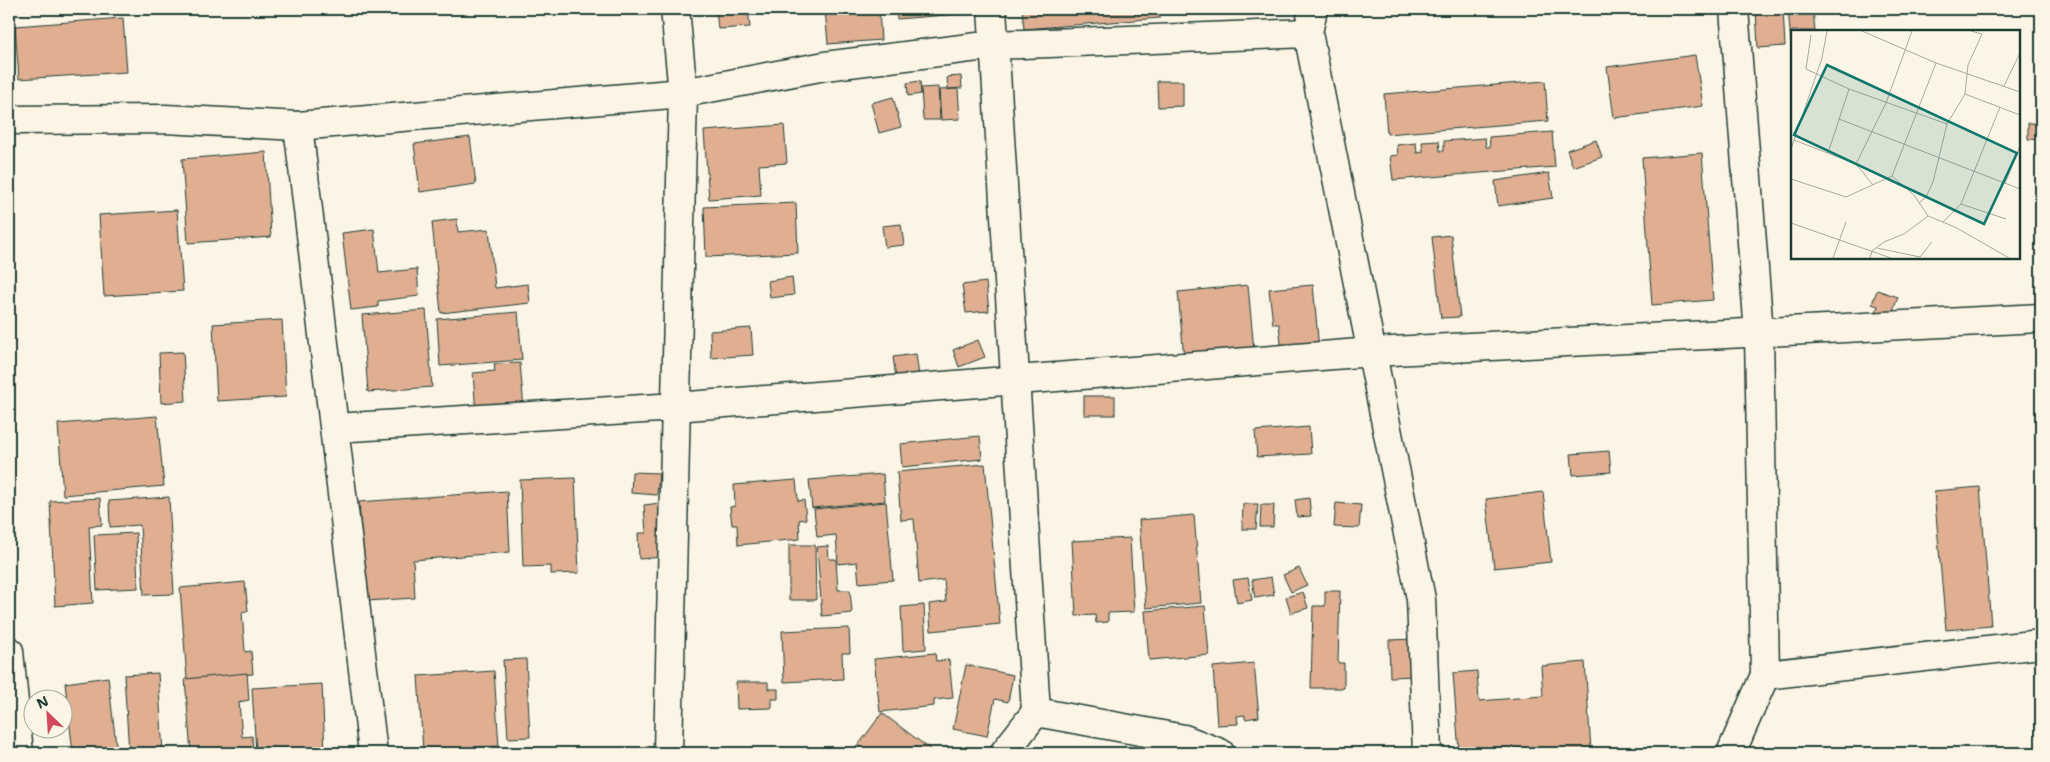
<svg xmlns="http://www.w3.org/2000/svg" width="2050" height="762" viewBox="0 0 2050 762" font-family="'Shantell Sans',sans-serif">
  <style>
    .building { fill: #e0af92; stroke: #1f3d34 }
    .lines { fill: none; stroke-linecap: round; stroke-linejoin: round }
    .street-casing { stroke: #1f3d34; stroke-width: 31 }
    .secondary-casing { stroke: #1f3d34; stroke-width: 31 }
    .street { stroke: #fcf5e5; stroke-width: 28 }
    .secondary { stroke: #fcf5e5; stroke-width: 28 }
    .inset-road { fill: none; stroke: #a4ab9e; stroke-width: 1 }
    .view { fill: #0f766e; fill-opacity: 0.15; stroke: #0f766e; stroke-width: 2.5 }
    .inset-edge { fill: none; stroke: #1f3d34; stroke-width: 2.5 }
  </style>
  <rect width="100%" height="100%" fill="#fcf5e5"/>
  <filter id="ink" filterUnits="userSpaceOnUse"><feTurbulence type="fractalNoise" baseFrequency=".02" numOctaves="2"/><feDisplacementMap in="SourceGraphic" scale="10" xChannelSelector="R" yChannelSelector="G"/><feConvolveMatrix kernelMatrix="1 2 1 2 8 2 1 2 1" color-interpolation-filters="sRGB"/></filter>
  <g filter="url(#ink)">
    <g class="building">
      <path d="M716,9H748L750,27L718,29Z"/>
      <path d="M749,9H795L750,14Z"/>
      <path d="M825,9H879L881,40L828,44Z"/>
      <path d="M896,9H958L959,14L897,19Z"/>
      <path d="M1022,9H1160V18L1024,29Z"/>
      <path d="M1756,9H1783L1785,46L1758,48Z"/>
      <path d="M1788,9H1813L1815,31H1792L1791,42Z"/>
      <path d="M123,18L127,72L19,79L15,26Z"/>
      <path d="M1695,55L1703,106L1614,118L1607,67Z"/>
      <path d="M961,76L962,88L948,89L947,77Z"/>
      <path d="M920,81L921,94L908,96L907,83Z"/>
      <path d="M1157,81H1183V106L1158,107Z"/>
      <path d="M1545,81L1548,121L1387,134L1384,94Z"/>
      <path d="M938,87L940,120H923L921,88Z"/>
      <path d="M958,89L960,119L941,120L939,90Z"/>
      <path d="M893,97L901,127L879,133L871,103Z"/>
      <path d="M2028,123H2041V140L2028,139Z"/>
      <path d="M784,125L787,163L759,165L761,195L709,199L704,131Z"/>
      <path d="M1552,132L1555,167L1393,180L1390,156L1398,155L1397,145L1416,143L1417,153L1423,152L1422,142L1439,141L1440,151H1444V141L1485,138L1486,147H1490L1489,137Z"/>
      <path d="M470,137L476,184L420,192L414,144Z"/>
      <path d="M1596,140L1602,157L1573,167L1567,150Z"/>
      <path d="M266,152L271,237L188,243L182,159Z"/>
      <path d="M1702,153L1713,300L1652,305L1642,158Z"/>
      <path d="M1549,173L1553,198L1498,206L1495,181Z"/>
      <path d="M796,203L798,253L706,257L704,207Z"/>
      <path d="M177,210L183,291L104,296L99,215Z"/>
      <path d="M457,219L458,232L489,229L495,288L528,284L530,303L441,313L432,222Z"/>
      <path d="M901,224L904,245L885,247L882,226Z"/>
      <path d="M374,229L379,273L417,269L419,296L378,301V307L351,310L342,233Z"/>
      <path d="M1451,235L1460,317L1441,318L1432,237Z"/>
      <path d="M792,277L794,295L770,298L768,281Z"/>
      <path d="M986,282L989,311L966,313L962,285Z"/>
      <path d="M1248,285L1254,351L1184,358L1178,292Z"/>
      <path d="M1313,285L1319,349L1282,353L1279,324H1273L1269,289Z"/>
      <path d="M1877,290L1898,297L1890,320L1875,315L1878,306L1872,304Z"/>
      <path d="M426,310L432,387L368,392L362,315Z"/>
      <path d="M518,312L522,360L440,366L437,319Z"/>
      <path d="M282,320L286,397L217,401L213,324Z"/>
      <path d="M751,328L753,355L711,358L710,331Z"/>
      <path d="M978,340L985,357L959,367L953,350Z"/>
      <path d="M183,352L186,401L161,403L159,353Z"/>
      <path d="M916,354L919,376L896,378L893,357Z"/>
      <path d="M520,363L524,408L476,412L473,373L495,371L494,364Z"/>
      <rect x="1084" y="396" width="31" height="19"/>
      <path d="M157,416L164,486L63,495L58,424Z"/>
      <path d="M1309,427L1311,454L1257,457L1255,431Z"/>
      <path d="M980,436L982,459L902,467L900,444Z"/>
      <path d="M1609,451L1611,472L1573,475L1571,454Z"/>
      <path d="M985,464L1000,624L931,631L929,604L946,602L944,580L919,583L914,519L901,520L897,472Z"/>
      <path d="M632,472L659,473L657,495L631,493Z"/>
      <path d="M883,474L885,501L812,508L809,480Z"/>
      <path d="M575,478L579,573L551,574V566L523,567L520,480Z"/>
      <path d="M796,480L798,501L804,500L806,519L799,520L800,539L738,545L737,525H732L730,507L735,506L734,485Z"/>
      <path d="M1980,487L1991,626L1946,630L1934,491Z"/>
      <path d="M507,491L510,552L413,560L415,598L366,601L359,502Z"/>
      <path d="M1543,492L1551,562L1494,568L1486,499Z"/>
      <path d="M169,497L174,594L144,595L140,525L110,527L109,501Z"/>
      <path d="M100,498L102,525L89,526L93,603L55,606L50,501Z"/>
      <path d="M1309,498L1311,516L1297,517L1295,500Z"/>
      <path d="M886,502L893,580L859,583L857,562L838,564L836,535L817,537L814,509Z"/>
      <path d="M660,503L664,557L639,559L638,533H646L644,505Z"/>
      <path d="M1336,503L1361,505L1359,528L1334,527Z"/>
      <path d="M1243,504H1258L1256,529H1242Z"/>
      <path d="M1261,505H1274L1273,527H1260Z"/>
      <path d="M1194,515L1201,603L1146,608L1139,520Z"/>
      <path d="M136,533L138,588L97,590L94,535Z"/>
      <path d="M1130,538L1134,612L1108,613V622L1096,623L1095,615L1076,616L1072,541Z"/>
      <path d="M789,545H815L816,600H789Z"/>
      <path d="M828,546L829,559H836L838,590H850L852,613L822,616L817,547Z"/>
      <path d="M1299,568L1307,585L1291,592L1283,575Z"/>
      <path d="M1271,577L1274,595L1255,598L1252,580Z"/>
      <path d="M1248,578L1252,600L1237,603L1233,580Z"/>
      <path d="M245,582L248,611L242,612L245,652L251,651L253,674L187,679L180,588Z"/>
      <path d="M1325,591H1340L1338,663H1344V688H1311L1313,606H1325Z"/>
      <path d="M1303,592L1308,608L1291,613L1286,597Z"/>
      <path d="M924,605L926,649L903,651L901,607Z"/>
      <path d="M1205,606L1209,655L1149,660L1145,611Z"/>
      <path d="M849,628L850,653H842L843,679L784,682L782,631Z"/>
      <path d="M1416,639L1418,676L1390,677L1389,640Z"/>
      <path d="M935,653L936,661L949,660L953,698L934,700V706L880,712L874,659Z"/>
      <path d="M526,659L530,737L508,738L503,660Z"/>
      <path d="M1585,662L1591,750L1548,753H1459L1453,673L1477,671L1479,701L1543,696L1541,666Z"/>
      <path d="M1254,663L1259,717L1245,719V715L1237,716L1238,724L1217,725L1213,667Z"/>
      <path d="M966,665L1013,675L1008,702L995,699L987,736L953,729Z"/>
      <path d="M494,671L499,746L423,751L418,676Z"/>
      <path d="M158,673L163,753H129L124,675Z"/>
      <path d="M247,673L249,700L239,702L242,737L252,736L253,753H191L185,679Z"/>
      <path d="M108,677L117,753H73L65,683Z"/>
      <path d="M736,682H768V689H778V699H772V708L737,709Z"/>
      <path d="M322,684L325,753H256L252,688Z"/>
      <path d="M882,713L930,749L926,753H857L854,751Z"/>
    </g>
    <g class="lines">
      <defs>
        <g id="street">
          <path d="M992,9L1036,712"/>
          <path d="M1313,9L1308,33L1421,599L1427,753"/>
          <path d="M9,120L165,119L298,126L683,93L825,66L994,45L1308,33"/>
          <path d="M298,126L373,753"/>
          <path d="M335,428L676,407L1372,352L2041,318"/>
          <path d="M1765,675L2041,644"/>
          <path d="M668,753L683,93L675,9"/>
          <path d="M1004,753L1036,712L1184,739L1220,753"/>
          <path d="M1731,753L1765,675L1759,333L1734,9"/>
        </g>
        <path id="secondary" d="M9,651L19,753"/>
      </defs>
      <use href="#street" class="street-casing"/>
      <use href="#secondary" class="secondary-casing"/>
      <use href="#street" class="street"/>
      <use href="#secondary" class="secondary"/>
    </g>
  </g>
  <g transform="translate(1791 30)">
    <rect width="229" height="229" fill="#fcf5e5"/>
    <path class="inset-road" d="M71,1L145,33L229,62M20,5L15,39L58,59L156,94M213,56L229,23M174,64L229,85M48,89L229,159M3,110L65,134L82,155M0,119L31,28L36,1M37,123L58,59M65,134L95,73L121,1M101,146L145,33M0,149L55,167L101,146L123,165L137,186L164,197L218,228M214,154L229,116M128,173L135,167L142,152L156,94L174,64L177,35L191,4L180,1M170,174L215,189M152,192L170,174L209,77M0,193L100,228M86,218L129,227L141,212M42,228L55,192M79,228L81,221L93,212L113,204L137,186"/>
    <path class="view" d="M36,35L226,123L193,194L3,105Z"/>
    <rect width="229" height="229" class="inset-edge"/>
  </g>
  <rect width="2050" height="762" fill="none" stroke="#fcf5e5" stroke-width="30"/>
  <rect x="15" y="15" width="2020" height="732" fill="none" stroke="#1f3d34" stroke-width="2" filter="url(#ink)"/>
  <g transform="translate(48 714) rotate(335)"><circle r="24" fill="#fcf5e5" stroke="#a4ab9e"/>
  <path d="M0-4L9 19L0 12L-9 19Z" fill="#d1495b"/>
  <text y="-8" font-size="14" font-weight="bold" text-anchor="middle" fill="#1f3d34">N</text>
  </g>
</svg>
